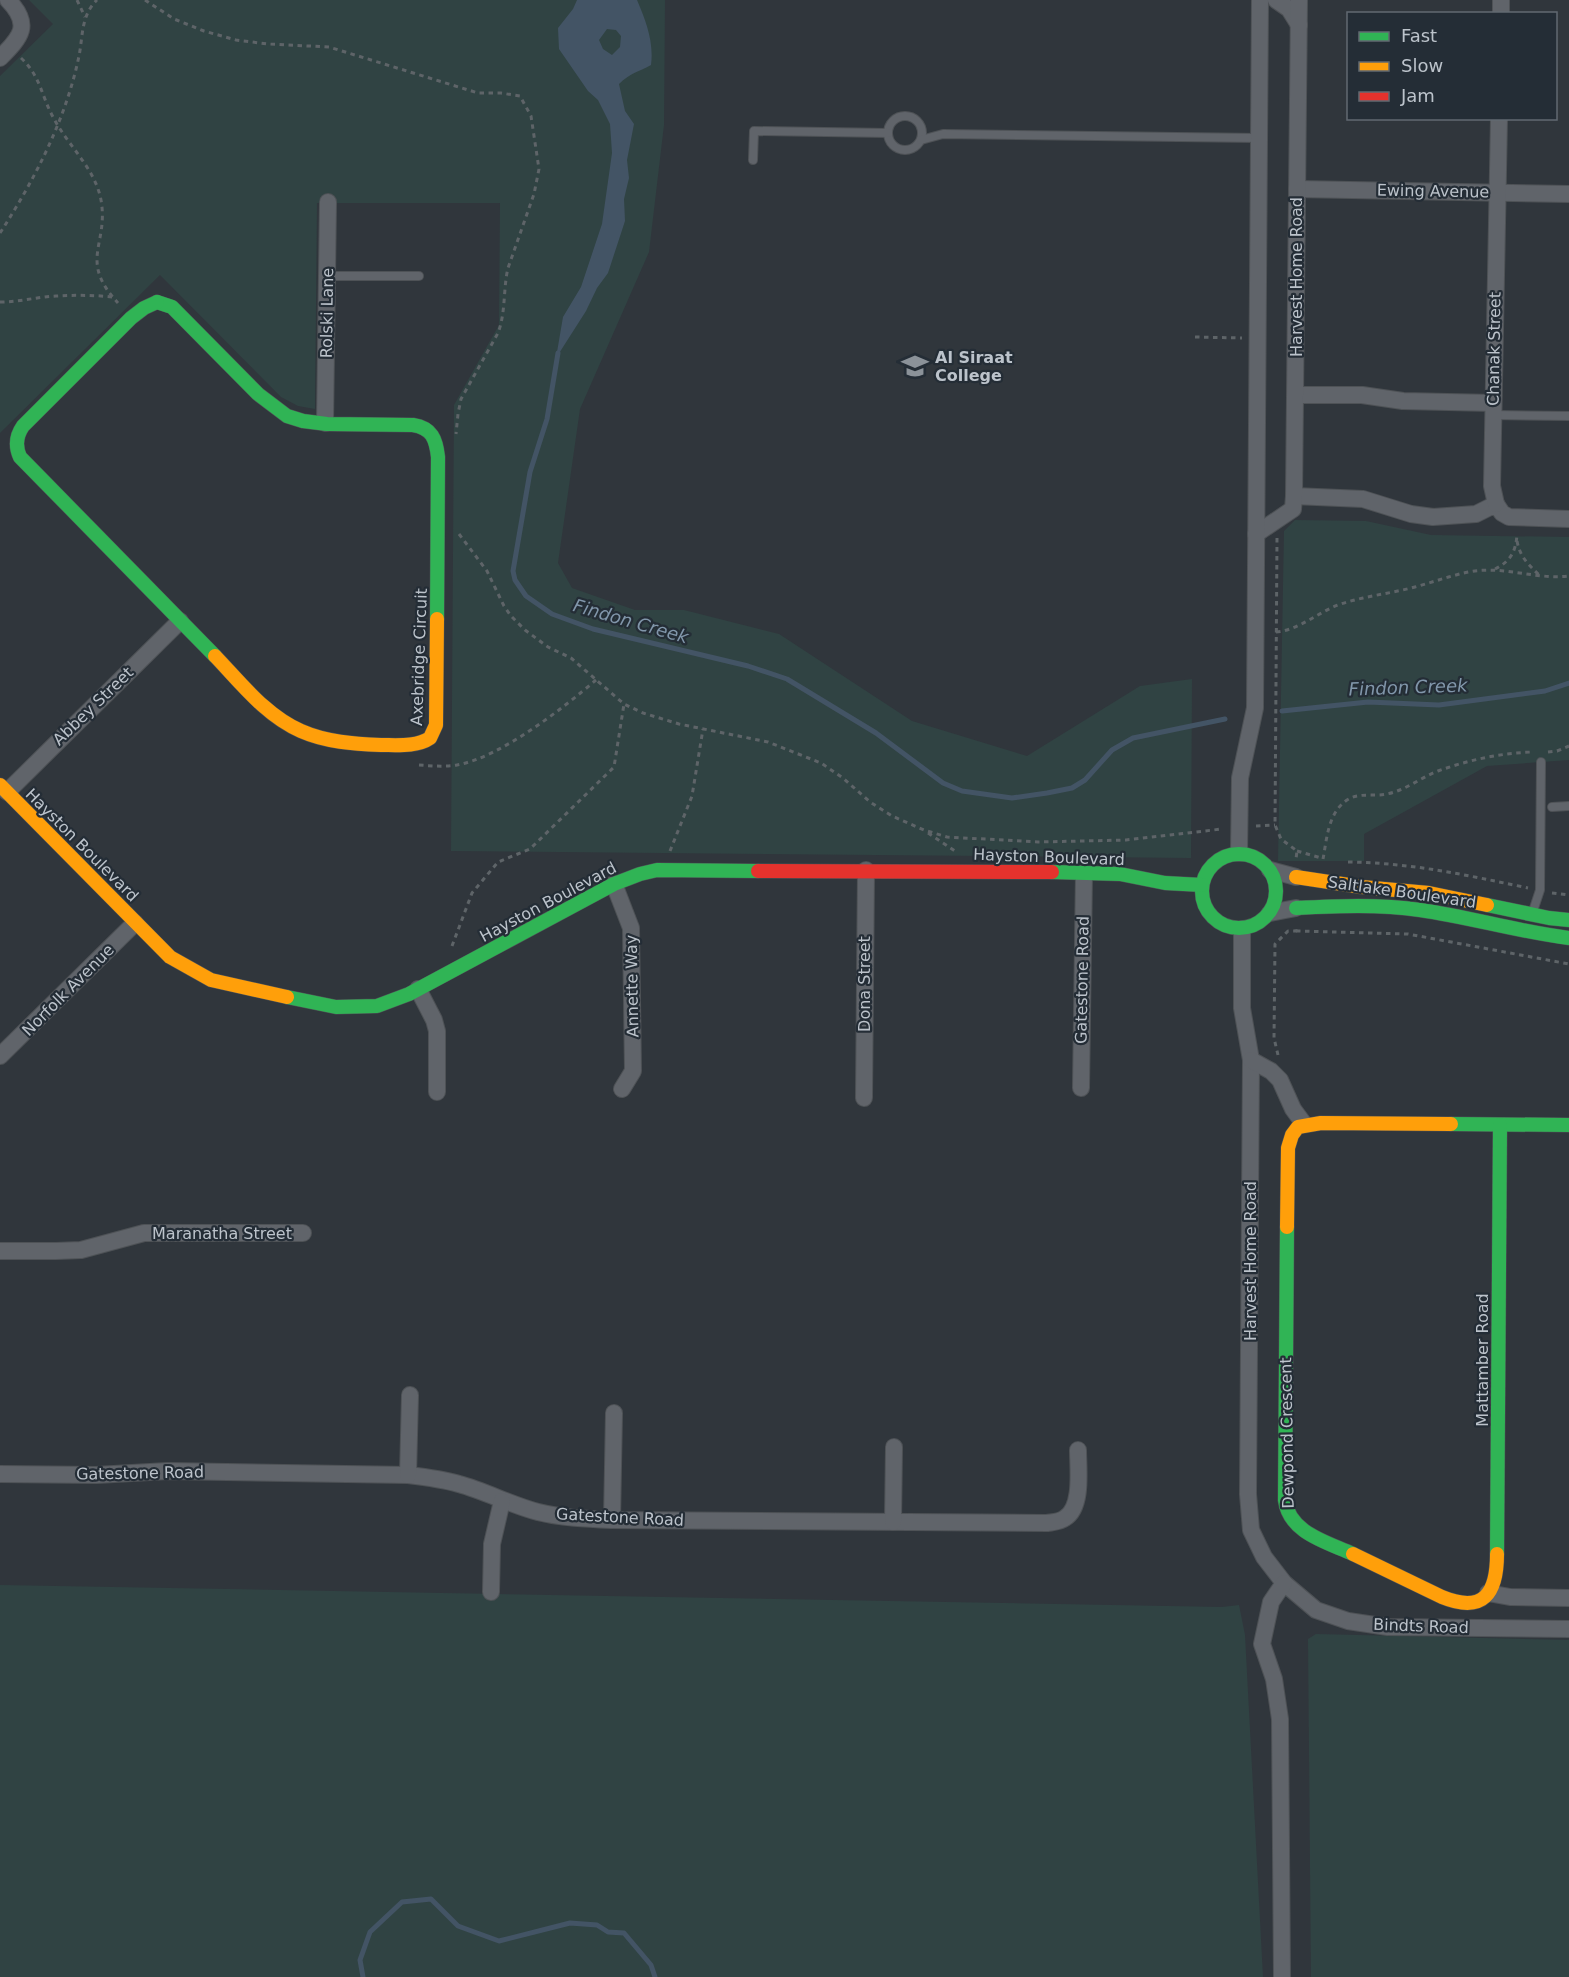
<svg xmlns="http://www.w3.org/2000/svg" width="1569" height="1977" viewBox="0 0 1569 1977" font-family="'DejaVu Sans',sans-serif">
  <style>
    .green { fill: #304343 }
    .water { fill: #435465; fill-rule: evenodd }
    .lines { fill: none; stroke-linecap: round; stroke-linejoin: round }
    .stream { stroke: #435465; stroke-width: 5 }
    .lane-casing { stroke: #4e5256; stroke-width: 10 }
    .street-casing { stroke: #4e5256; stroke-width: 18 }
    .fast-casing { stroke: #4e5256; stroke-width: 15 }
    .slow-casing { stroke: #4e5256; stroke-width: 15 }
    .jam-casing { stroke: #4e5256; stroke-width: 15 }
    .path { stroke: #5e6468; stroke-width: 3; stroke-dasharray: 4.5 4.5; stroke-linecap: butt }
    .lane { stroke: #60646a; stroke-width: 8 }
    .street { stroke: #60646a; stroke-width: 16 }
    .fast { stroke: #30b455; stroke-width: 14 }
    .slow { stroke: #ff9f0a; stroke-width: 14 }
    .jam { stroke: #e5322d; stroke-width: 14 }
    .labels { text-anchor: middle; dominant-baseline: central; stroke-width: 4.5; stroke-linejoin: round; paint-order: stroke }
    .street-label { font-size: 16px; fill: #bcc3cb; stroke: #242d36 }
    .poi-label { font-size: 16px; font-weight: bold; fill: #bcc3cb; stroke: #242d36; text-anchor: start }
    .water-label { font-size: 18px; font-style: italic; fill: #8196aa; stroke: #242d36 }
  </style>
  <rect width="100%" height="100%" fill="#30363c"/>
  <g class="green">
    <path d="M29,0H665L664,125L649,252L580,409L558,563L572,588L635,610H684L779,634L912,721L1027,756L1140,686L1192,679L1191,858L451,851L454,405L499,325L500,203H317L315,409L298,406L281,397L160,275L0,433V76L53,24Z"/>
    <path d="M1295,520L1366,521L1431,535L1569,537V760L1487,766L1364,834V861H1278L1284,531Z"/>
    <path d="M0,1585L1222,1607L1239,1605L1245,1635L1263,1977H0Z"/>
    <path d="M1316,1634L1569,1640V1977H1311L1308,1639Z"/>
  </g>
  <path class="water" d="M577,0H637C646,21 654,42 651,65C638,72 630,73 619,84L625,111L634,124L627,160L629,178L624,199L625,221L608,273L597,288L586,311L556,358L563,317L581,287L602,224L612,153L610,124L598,100L588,91L559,49L558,28L573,9ZM607,29L616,30L621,36L620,47L612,55L603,49L599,40Z"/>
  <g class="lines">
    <g class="stream">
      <path d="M558,353L547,419L530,472L513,571L515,580L526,596L552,614L593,629L748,666L787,679L876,733L943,783L962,791L1012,798L1047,793L1072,788L1085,780L1112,750L1133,738L1225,719"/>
      <path d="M1282,711L1368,702L1439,705L1545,691L1569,683"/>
      <path d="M363,1977L360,1960L370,1932L402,1902L431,1899L458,1926L499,1941L570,1923L597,1925L608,1932L624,1933L651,1965L655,1977"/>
    </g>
    <defs>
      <g id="lane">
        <circle cx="905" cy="133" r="17"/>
        <path d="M921,140L943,134L1259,138"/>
        <path d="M753,160L754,131L888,133"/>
        <path d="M328,276H419"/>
        <path d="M1493,415L1569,416"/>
        <path d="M1552,807L1569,806"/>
        <path d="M1532,914L1540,890L1541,762"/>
      </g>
      <g id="street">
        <path d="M1276,0L1289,9L1299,25"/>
        <path d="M1501,14V0"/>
        <path d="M0,58C21,37 32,25 8,0"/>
        <path d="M1297,189L1569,194"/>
        <path d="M1296,395H1362L1403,401L1493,403"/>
        <path d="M325,423L328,202"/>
        <path d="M1294,496L1363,499L1411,514L1433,517L1476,514L1496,504L1502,513L1509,517L1569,519"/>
        <path d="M1496,504L1492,486L1499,118"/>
        <path d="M1256,534L1293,509L1294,496L1299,0"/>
        <path d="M7,792L180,621"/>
        <path d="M1239,853L1240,778L1255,708L1260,0"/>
        <path d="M1270,870L1296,877"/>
        <path d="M614,884L631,928L633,1071L622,1089"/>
        <path d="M1270,913L1296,908"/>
        <path d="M1242,929V1008L1251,1060L1248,1494L1251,1530L1264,1557L1284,1583L1316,1610L1348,1621L1388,1627L1569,1629"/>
        <path d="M418,989L434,1020L437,1031V1092"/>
        <path d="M0,1056L135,923"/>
        <path d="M1251,1060L1271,1071L1280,1080L1293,1109L1304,1124"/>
        <path d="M1081,1088L1084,873"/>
        <path d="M864,1098L866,870"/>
        <path d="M0,1251H56L81,1250L144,1233H303"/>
        <path d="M0,1474L96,1475L168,1471L408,1475C425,1477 442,1479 459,1484C485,1491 511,1505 538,1512C562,1518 587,1519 612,1520L1047,1523C1053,1522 1060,1522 1065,1518C1083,1507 1078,1469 1078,1450"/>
        <path d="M408,1475L410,1395"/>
        <path d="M612,1520L614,1413"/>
        <path d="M893,1522L894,1447"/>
        <path d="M491,1592L492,1544L502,1501"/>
        <path d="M1488,1593L1510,1597L1569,1598"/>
        <path d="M1282,1977L1280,1719L1274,1679L1262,1644L1271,1602L1284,1583"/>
      </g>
      <g id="fast">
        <path d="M157,302L172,307L258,394L287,416L303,421L327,424L413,425C432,428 436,439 438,457L437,619"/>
        <path d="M157,302L144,308L131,318L23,426C16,436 15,446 20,457L215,656"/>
        <circle cx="1239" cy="891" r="37"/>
        <path d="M1052,872L1120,874L1165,883L1202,885"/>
        <path d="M1487,905L1549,918L1569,920"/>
        <path d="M1296,908C1337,906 1379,904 1420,910C1470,917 1519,932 1569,938"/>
        <path d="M287,997L336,1007L377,1006L409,994L614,884L640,874L657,870L758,871"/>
        <path d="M1451,1124L1569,1125"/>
        <path d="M1287,1227L1285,1500C1289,1533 1327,1542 1353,1554"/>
        <path d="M1497,1554L1500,1125"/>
      </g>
      <g id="slow">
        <path d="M215,656C240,682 266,716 301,731C326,742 354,744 381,745C397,745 417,747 430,738L436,725L437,619"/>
        <path d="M0,785L170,957L211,980L287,997"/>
        <path d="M1296,877L1362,887L1429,893L1487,905"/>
        <path d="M1287,1227L1288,1148L1292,1135L1298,1127L1321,1123L1451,1124"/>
        <path d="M1353,1554L1442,1597C1484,1614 1497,1593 1497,1554"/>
      </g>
      <path id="jam" d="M758,871L1052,872"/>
    </defs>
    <use href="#lane" class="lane-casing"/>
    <use href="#street" class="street-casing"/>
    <use href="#fast" class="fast-casing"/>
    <use href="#slow" class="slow-casing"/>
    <use href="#jam" class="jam-casing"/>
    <g class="path">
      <path d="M77,0L85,17"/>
      <path d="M145,0L174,19L204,31L236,40L268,44L329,47L478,93H501L520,96L531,116L539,169L534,194L508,268C503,289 506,312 498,333L461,399L458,414L456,434"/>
      <path d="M21,58C41,77 41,95 53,117C68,146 95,168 101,200C109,245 78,260 118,303"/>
      <path d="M0,233C35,179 66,119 79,56C83,36 81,15 97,0"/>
      <path d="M0,302C19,302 37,297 56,296C75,295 94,295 113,297"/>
      <path d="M1195,337L1242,338"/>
      <path d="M459,534L487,571L504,606L511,616L525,630L548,647L571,658L624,704L643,713L679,724L768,742L821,763L843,778L870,802L892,816L924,830L947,837L1038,842L1126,840L1222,829"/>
      <path d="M1277,538L1275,825L1281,839L1297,851L1296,859"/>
      <path d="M1517,541C1520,557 1528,564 1539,575"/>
      <path d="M1495,569C1511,561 1516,551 1517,534"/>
      <path d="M1276,632C1299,630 1317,613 1338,605C1363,596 1389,594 1415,587C1433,582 1450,576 1468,572C1503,565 1535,580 1569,576"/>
      <path d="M1548,752L1557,751L1569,746"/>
      <path d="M419,765C432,766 445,767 457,765C501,757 562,709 596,680"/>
      <path d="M1256,826L1275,825"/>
      <path d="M928,833L955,851"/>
      <path d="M670,851L692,796L703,729"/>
      <path d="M1297,851L1321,858"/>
      <path d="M1323,859C1327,838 1328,813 1347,800C1359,792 1374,797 1387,794C1406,790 1420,778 1438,771C1468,760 1501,753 1533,752"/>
      <path d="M1348,862C1413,863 1466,875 1528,888"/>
      <path d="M1552,893L1569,895"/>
      <path d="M1296,931L1408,934L1569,964"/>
      <path d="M452,946L472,893L498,862L530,849L614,767L624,704"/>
      <path d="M1278,1055L1274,1038L1275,944L1288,931H1296V928"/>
    </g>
    <use href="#lane" class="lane"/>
    <use href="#street" class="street"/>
    <use href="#fast" class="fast"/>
    <use href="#slow" class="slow"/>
    <use href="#jam" class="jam"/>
  </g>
  <defs>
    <symbol id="school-bare" viewBox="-9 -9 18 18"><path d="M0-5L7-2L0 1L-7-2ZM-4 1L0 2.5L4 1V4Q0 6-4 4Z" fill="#8b9299" stroke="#242d36" stroke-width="2.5" paint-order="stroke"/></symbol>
  </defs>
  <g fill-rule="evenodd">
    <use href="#school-bare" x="896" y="347" width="38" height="38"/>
  </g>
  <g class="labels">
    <g class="street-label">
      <text transform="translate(1433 191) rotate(1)">Ewing Avenue</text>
      <text transform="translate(1296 277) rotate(-90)">Harvest Home Road</text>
      <text transform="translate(327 313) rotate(-89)">Rolski Lane</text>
      <text transform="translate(1494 349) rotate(-89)">Chanak Street</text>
      <text transform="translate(419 657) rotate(-88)">Axebridge Circuit</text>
      <text transform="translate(93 706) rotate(-44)">Abbey Street</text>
      <text transform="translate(82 845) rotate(45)">Hayston Boulevard</text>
      <text transform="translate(1049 857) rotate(2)">Hayston Boulevard</text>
      <text transform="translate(1402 892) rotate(8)">Saltlake Boulevard</text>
      <text transform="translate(548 902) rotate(-28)">Hayston Boulevard</text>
      <text transform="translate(1082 980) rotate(-89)">Gatestone Road</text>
      <text transform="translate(864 984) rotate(-90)">Dona Street</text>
      <text transform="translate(632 986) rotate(-91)">Annette Way</text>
      <text transform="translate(68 990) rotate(-45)">Norfolk Avenue</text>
      <text x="222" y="1233">Maranatha Street</text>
      <text transform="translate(1250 1261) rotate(-90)">Harvest Home Road</text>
      <text transform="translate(1482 1360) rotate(-90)">Mattamber Road</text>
      <text transform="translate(1287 1433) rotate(-91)">Dewpond Crescent</text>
      <text transform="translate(140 1473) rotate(-1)">Gatestone Road</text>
      <text transform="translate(620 1517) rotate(3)">Gatestone Road</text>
      <text transform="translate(1421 1626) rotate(2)">Bindts Road</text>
    </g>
    <g class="poi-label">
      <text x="935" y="357">Al Siraat<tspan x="935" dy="18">College</tspan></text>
    </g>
    <g class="water-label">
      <text transform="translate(631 621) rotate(16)">Findon Creek</text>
      <text transform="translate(1408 687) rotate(-2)">Findon Creek</text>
    </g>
  </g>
  <rect x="1347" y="12" width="210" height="108" fill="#242d36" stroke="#616972" stroke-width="1.5"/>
  <rect x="1359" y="32" width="30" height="9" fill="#30b455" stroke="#616972" stroke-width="1.5"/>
  <text x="1401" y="42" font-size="18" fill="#bcc3cb">Fast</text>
  <rect x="1359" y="62" width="30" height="9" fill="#ff9f0a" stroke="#616972" stroke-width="1.5"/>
  <text x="1401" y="72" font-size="18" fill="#bcc3cb">Slow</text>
  <rect x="1359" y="92" width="30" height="9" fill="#e5322d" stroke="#616972" stroke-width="1.5"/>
  <text x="1401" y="102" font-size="18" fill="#bcc3cb">Jam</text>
</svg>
